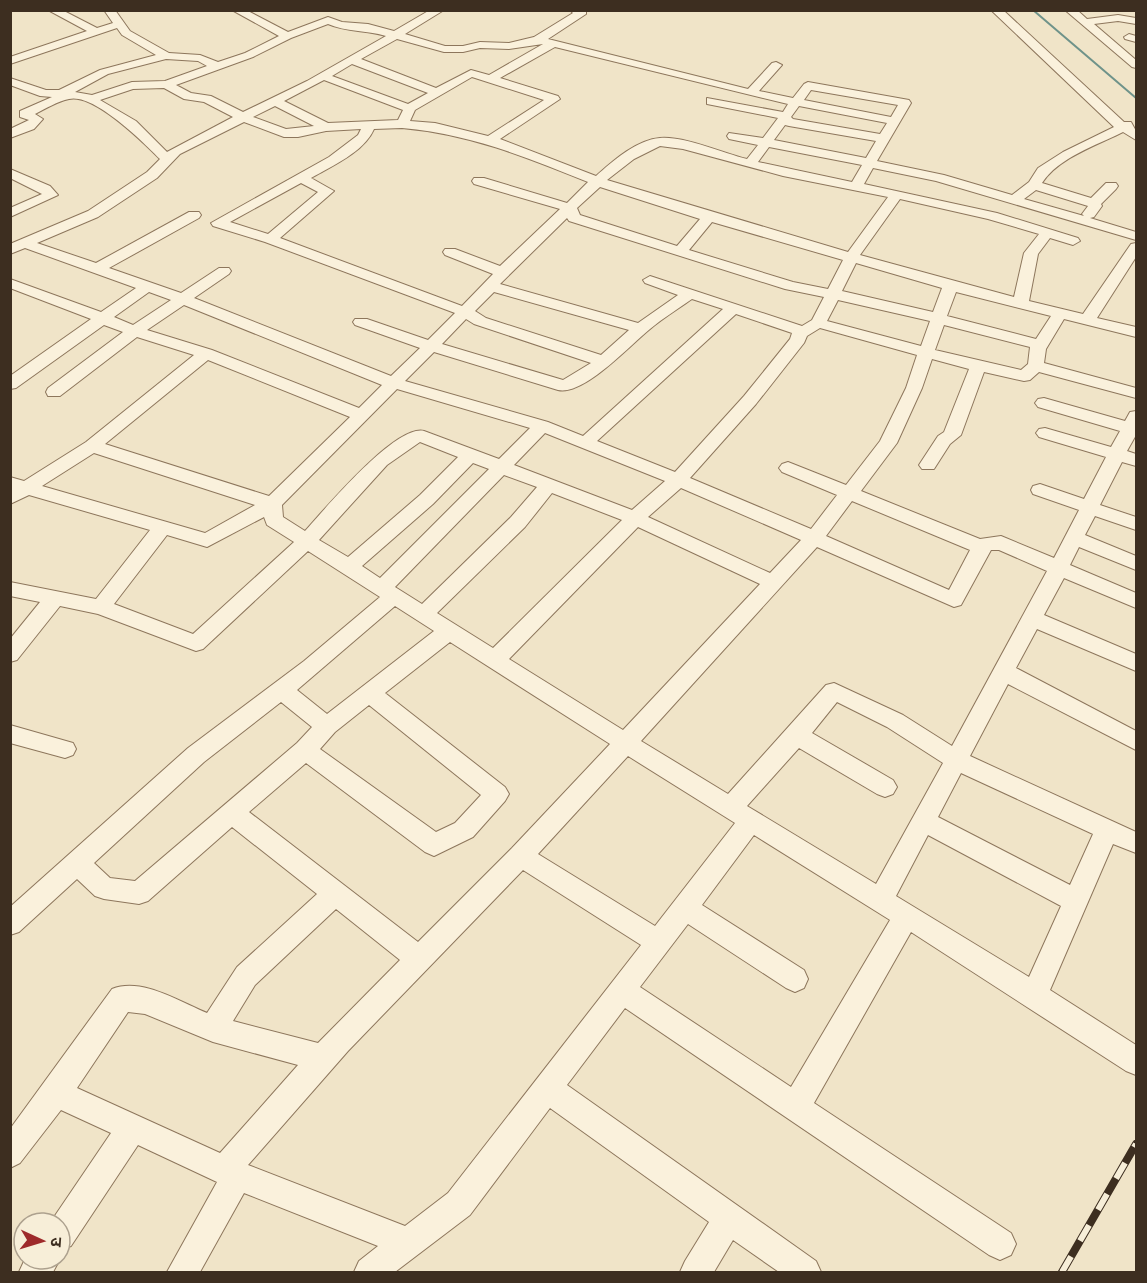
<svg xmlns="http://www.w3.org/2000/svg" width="1147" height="1283" viewBox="0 0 1147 1283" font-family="'PT Serif','Noto Sans Devanagari',serif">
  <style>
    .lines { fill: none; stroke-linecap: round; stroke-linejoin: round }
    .stream { stroke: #6f938a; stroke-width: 2 }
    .minor-casing { stroke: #8d765c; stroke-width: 2 }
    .minor { fill: #faf1dc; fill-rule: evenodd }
    .rail-casing { stroke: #3d2e20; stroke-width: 8 }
    .rail { stroke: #f7eed8; stroke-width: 6; stroke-dasharray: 18; stroke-linecap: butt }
  </style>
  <rect width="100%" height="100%" fill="#f0e4c8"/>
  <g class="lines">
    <path class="stream" d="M1033,10L1136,98"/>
    <defs>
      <g id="minor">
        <path d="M48,10H62L97,28L113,23L104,10H115L130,31L169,53L200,55L218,62L245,53L279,36L232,10H246L288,32L328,17L342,22L368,24L394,31L430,10H444L405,34L445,46H463L480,42L509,43L534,37L573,13L570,10H586V14L548,39L748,89L772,63L776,62L782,65L759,91L793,98L804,84L808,82L909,100L911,103L877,161L944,175L1012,195L1029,182L1038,168L1063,152L1114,127L991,10H1003L1124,122H1131L1136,131V140L1123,132C1097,145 1058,158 1042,183L1091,198L1106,183H1116L1118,186L1116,189L1101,204L1102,206L1094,217L1090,218L1136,232V240L936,181L873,168L864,184L997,213L1078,238L1080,241L1073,245L1050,238L1038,254L1029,301L1083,314L1131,244L1136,243V257L1097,318L1136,327V337L1064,319L1046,349L1044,363L1136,388V398L1039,372L1030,380L1024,381L984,372L961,435L950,444L934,469H922L919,465L938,436L944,432L969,369L932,359L922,388L897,443L861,491L980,539L1001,536L1054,558L1079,510L1033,494L1031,490L1033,486L1040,484L1084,499L1106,457L1039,437L1036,433L1039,429L1045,428L1111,447L1120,431L1038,407L1035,403L1038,399L1044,398L1125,421L1130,412L1136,411V435L1127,451L1136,454V466L1122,462L1100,505L1136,517V530L1095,516L1085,535L1136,556V570L1079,547L1070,565L1136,593V608L1064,578L1044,615L1136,654V671L1037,629L1016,668L1136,731V750L1008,684L970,756L1136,832V853L1113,844L1050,990L1136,1045V1075L1126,1071L911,932L814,1103L1011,1233L1016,1244L1011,1255L1000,1260L989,1255L625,1008L567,1085L816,1261L821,1272H779L733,1240L714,1272H680L685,1261L709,1222L550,1108L470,1215L395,1272H354L359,1261L378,1246L244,1193L200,1272H167L217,1182L138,1145L71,1246L60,1250V1223H50L111,1133L61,1110L20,1163L10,1168V1129L112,989C142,977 180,1002 207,1013L237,967L317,894L232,827L148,901L139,904L104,899L95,896L77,879L19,932L10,935V907L188,748L304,661L380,597L308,551L203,649L196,651L98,614L60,606L17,660L10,662V639L40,602L10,596V582L96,599L150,530L29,495L10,504V477L24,481L86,442L194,355L137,337L60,396H48L46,392L48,388L123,332L104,325L16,388L10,389V376L91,319L10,288V279L101,312L136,288L25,248L10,254V244L88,211L147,172L160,159C143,142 94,93 69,99C58,101 45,109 35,114L43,119L34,129L10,138V129L29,120L20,117V111L52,97L40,96L10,85V78L46,90H59L100,70L156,55L122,35L117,28L10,64V57L87,31ZM328,24C346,32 366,30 386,36L307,81L243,112L211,96L191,93L176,85L253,57L291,38ZM397,39L444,52H463L480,48L509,49L543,44L489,75L471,70L436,88L361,59ZM555,47L788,104L783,112L707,98V104L778,118L763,138L729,133L727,136L729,139L758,145L747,159C722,153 685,136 660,138C636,140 613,161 596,176L500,139L560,99L558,96L500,78ZM166,59L198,61L207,66L165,81L132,82L92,95L75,92L108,74ZM352,64L428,93L408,104L332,76ZM472,77L544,100L488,136L435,123L410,121L415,110ZM324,80L403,110L398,120L328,123L284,101ZM164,88L184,99L204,102L233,117L167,152L136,121L100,100L133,89ZM811,90L898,105L891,117L804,100ZM275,106L314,126L286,129L253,117ZM799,106L887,123L880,134L793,119L791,117ZM244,122L284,137H298L326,131L361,129L358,135L329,157L211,223L213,226L265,242L455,313L428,340L367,319H355L353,322L355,325L420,348L391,376L194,298L229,274L231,271L229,268H219L181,293L109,268L199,218L201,215L199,212H189L96,263L37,243L98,217L157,178L180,154ZM785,125L789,126L876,141L866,158L774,140ZM402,128C470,134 526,157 588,182L567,203L484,178H474L472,181L474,184L560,209L500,266L455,249H445L443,252L445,255L493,274L462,306L280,238L334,191L311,178C332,166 364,152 374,129ZM660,146L683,149L783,176L888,197L848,252L607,180L634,159ZM769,147L862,165L852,182L758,162ZM301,183L318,192L268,234L230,222ZM600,187L700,219L677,246L580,215L577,208ZM1036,190L1088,206L1082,214L1084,216L1024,199ZM900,199L988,219L1039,234L1024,253L1014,297L860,255ZM567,218L569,221L785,289L824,297L812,320L802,326L650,276L643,280L645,283L678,295L638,323L500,284ZM712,222L843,260L828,289L793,282L689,250ZM856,263L942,288L933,312L842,291ZM149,292L171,300L133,325L114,317ZM494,292L629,330L601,355L486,318L475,311ZM956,292L1051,316L1036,339L947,316ZM692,299L723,309L583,436L548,422L405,381L434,352L558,390C584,396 630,345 650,329C663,318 678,309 692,299ZM838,300L930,321L921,346L827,321ZM184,305L382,385L359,408L212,350L147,330ZM736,314L792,333L790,339L744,396L675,472L597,441ZM466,319L474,324L591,363L563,380L442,344ZM944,325L1030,347L1028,364L1021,370L935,350ZM820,328L917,355L906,388L880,441L846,485L788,462L782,464L779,468L782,472L837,495L811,529L690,478L756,404L804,343L807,336ZM208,360L350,417L269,496L105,444ZM397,389L530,428L499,459L424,431C396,424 325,509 305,531L283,517L282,505ZM545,433L665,481L632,510L514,465ZM420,442L458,457L420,495L348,557L319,540L387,465ZM94,453L255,505L205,533L42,486ZM473,463L489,469L380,578L362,566L433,504ZM504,475L537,487L511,517L422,604L395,587ZM681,488L801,540L770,573L648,517ZM552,493L622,520L493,648L437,613L525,527ZM852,501L970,550L949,590L826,536ZM264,517L267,525L294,542L193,634L114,604L167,535L207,547ZM638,527L760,584L623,730L509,659ZM817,547L954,607L961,605L991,550H999L1047,571L952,746L903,715L834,683L826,685L728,794L641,741ZM395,606L434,631L327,714L297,690ZM450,642L610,744L512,848L418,942L249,812L306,763L425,852L434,856L473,837L505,801L509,794L505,787L385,693ZM281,702L312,727L297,743L135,881L110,878L94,863L204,762ZM837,702L887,727L943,763L876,884L747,806L799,748L877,794L885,797L893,794L897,787L893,780L812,733ZM369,705L481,795L455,823L436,832L320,749L335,732ZM628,756L735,823L655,926L538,854ZM961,773L1093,834L1070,885L938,817ZM754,835L890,920L791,1087L640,987L688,924L786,988L795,992L804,988L808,979L804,970L702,905ZM928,835L1061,906L1029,977L896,896ZM523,870L641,945L448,1193L405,1226L248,1165L348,1051ZM336,909L400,960L318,1043L233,1021L255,985ZM128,1012L145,1014L213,1042L298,1065L220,1153L77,1088Z"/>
        <path d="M1065,10H1077L1087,19L1118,15L1136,18V24L1118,21L1094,24L1136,60V68L1132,67Z"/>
        <path d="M1129,34L1136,36V42L1125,39L1124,37Z"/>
        <path d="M10,169L50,186L58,195L10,217V208L42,194L10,178Z"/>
        <path d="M10,725L73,743L76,749L73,755L65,758L10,743Z"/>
        <path d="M25,1259H60L53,1272H19Z"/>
      </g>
    </defs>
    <use href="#minor" class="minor-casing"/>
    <use href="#minor" class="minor"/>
    <defs>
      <path id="rail" d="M1062,1272L1136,1144"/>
    </defs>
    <use href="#rail" class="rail-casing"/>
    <use href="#rail" class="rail"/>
  </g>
  <rect width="1147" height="1283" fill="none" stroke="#3d2e20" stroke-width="24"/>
  <g transform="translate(42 1241) rotate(94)"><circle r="28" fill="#f7eed8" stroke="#ada18e" stroke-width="1.5"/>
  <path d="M0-4.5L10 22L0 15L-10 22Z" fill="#9e2a2b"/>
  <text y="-9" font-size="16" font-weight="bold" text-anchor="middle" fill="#3d2e20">उ</text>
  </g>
</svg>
